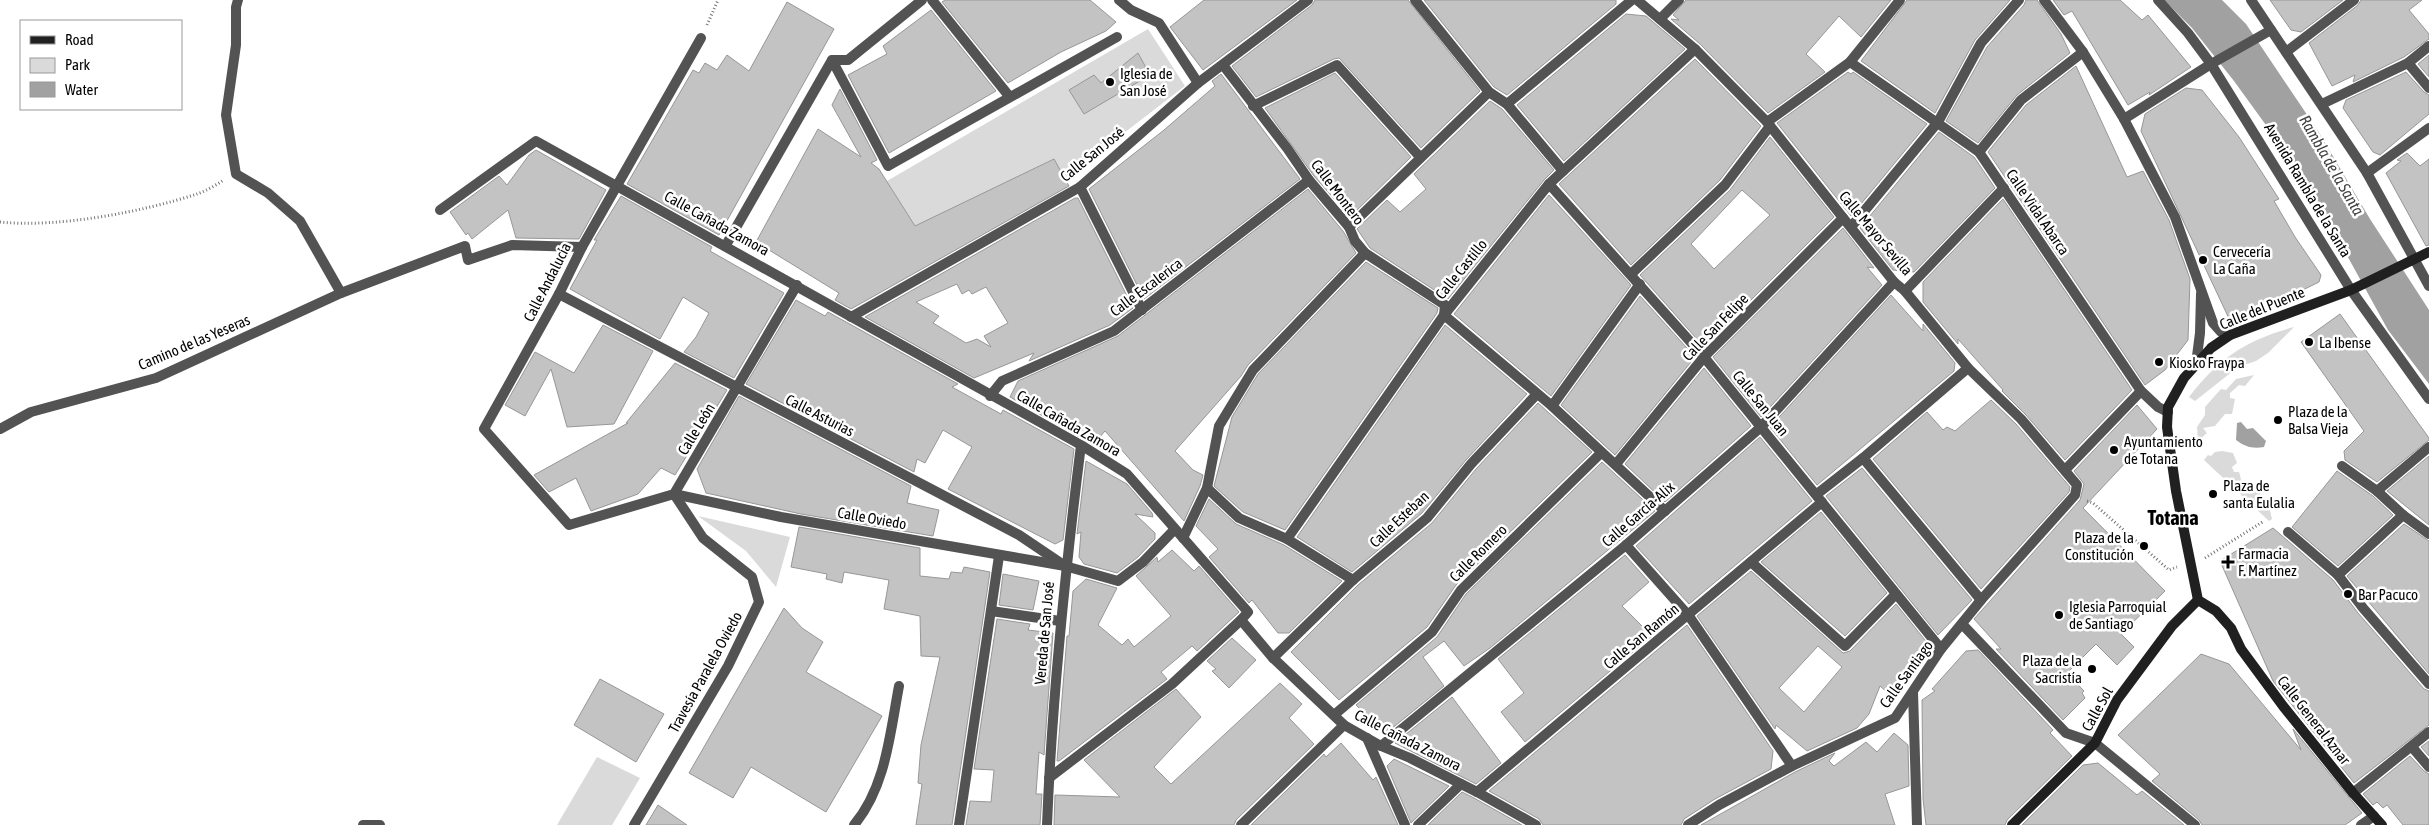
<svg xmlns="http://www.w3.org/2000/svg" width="2429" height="825" viewBox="0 0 2429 825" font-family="'Asap Condensed',sans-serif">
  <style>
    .green { fill: #dadada }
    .water { fill: #a1a1a1 }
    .building { fill: #c3c3c3; stroke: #979797; fill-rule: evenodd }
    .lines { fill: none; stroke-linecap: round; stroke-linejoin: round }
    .path { stroke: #757575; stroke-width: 3; stroke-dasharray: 1 2.5; stroke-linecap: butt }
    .street { stroke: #535353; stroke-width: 10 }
    .secondary { stroke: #202020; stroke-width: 10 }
    .poi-dot { fill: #000; stroke: #fff; stroke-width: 2 }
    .labels { text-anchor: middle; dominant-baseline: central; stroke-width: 5; stroke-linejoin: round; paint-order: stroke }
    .poi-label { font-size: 15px; fill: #000; stroke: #fff; text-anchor: start }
    .street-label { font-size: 15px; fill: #000; stroke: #fff }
    .water-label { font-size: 16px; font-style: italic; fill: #424242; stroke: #fff }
    .district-label { font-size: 20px; font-weight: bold; fill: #000; stroke: #fff }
  </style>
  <rect width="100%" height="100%" fill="#fff"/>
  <g class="green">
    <path d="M1148,29L1185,86L1081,166L1083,171L1067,182L1054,159L915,226L887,181Z"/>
    <path d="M2294,327L2268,353L2256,361L2238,367L2195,401L2189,397C2219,358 2246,340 2294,327Z"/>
    <path d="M2254,375L2245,386L2239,385L2230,393V398L2235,399L2232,414H2225L2215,426L2203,428L2207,433L2198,441L2197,427L2205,415V407L2221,389L2226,390L2236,379Z"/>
    <path d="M2222,451L2233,453L2237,463L2232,467L2234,472H2239L2241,479L2239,484L2251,489L2260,490L2261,497L2267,498L2272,519L2269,521L2204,460L2208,455L2211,456L2215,452Z"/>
    <path d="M698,516L790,537L776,587L746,551Z"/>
    <path d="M597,757L640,778L612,825H557Z"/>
  </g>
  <g class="water">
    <path d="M2164,0H2222L2246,24L2318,131L2370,219L2429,310V384L2388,330L2305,179L2234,81L2192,28Z"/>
    <path d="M2241,422L2247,429L2253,428L2266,441L2264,447C2253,449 2245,447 2236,440L2237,423Z"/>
  </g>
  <g class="building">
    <path d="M945,0H1090L1116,22L1106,31L1061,52L1008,83L942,2Z"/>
    <path d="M1204,0H1297L1203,70L1170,27Z"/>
    <path d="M1315,0H1408L1480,91L1421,148L1339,58L1334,59L1256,97L1232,66L1312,5Z"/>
    <path d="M1424,0H1616V4L1507,95L1494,87Z"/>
    <path d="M1686,0H1891L1861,37L1839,16L1806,54L1825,72L1768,113L1700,44L1671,19L1679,20L1673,15Z"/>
    <path d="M1907,0H2010L1975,40L1935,113L1861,61Z"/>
    <path d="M2026,0H2037L2061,34L2070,53L2017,95L1978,143L1946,121L1987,47L2024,5Z"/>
    <path d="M2053,0H2120L2142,20L2148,15L2191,67L2149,95L2150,92L2128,105L2072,11L2064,15Z"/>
    <path d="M2270,0H2343L2301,32L2291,30Z"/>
    <path d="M2361,0H2422L2409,10L2429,34V39L2404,57L2353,82L2355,75L2332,86L2309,43L2358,5Z"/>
    <path d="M787,2L834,29L719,235L627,184L693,70L699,73L705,63L717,70L727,55L749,71Z"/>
    <path d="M931,10L996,91L889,153L848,75L887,54L883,46Z"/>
    <path d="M1626,14L1646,16L1685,49L1564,161L1517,105Z"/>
    <path d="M1138,53L1150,75L1084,114L1069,90L1094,75L1101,83Z"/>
    <path d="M2429,55V77L2418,64Z"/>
    <path d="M1695,59L1761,126L1720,180L1631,265L1559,184Z"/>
    <path d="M2076,66L2127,177L2143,171L2169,220L2190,279L2188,340L2165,370L2145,385L1988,152L2026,105Z"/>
    <path d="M1848,72L1851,74L1853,72L1927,124L1851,216L1777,123Z"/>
    <path d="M2406,72L2424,92L2429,95V114L2380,155L2373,152L2343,108L2346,100Z"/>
    <path d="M1335,73L1411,157L1350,217L1314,176L1265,108Z"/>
    <path d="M1221,74L1300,179L1144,299L1089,189L1164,130L1215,86L1212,81Z"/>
    <path d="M2186,88L2202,90L2239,137L2279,199L2274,201L2295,237L2321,275L2319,282L2232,325L2141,131L2145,114Z"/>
    <path d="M840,89L877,160L871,163L879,169L915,226L1054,159L1069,186L851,309L835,300L839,293L756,242L818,129L861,157L832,105Z"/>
    <path d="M1490,101L1502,109L1554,170L1544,180L1448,299L1370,248L1357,229L1387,200L1400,212L1426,189L1414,174Z"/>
    <path d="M1939,132L1974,157L1995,188L1914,272L1893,270L1860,228Z"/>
    <path d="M1770,137L1834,217L1704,347L1640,275L1730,190ZM1742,190L1770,215L1714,269L1691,244Z"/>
    <path d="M536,150L606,190L579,239L516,238L508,210L472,239L468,233L466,235L450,212L499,176L507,185L529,155Z"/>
    <path d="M2407,153L2420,166L2429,159V245L2426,246L2386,173L2401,161L2397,160Z"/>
    <path d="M1308,189L1343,231L1356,253L1248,365L1241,376L1175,451L1193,470L1203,475L1200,486L1184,521L1105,431L1093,445L1010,397L1018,381L1118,336Z"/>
    <path d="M1549,195L1631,285L1551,396L1454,314Z"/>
    <path d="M621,196L712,247L710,251L784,293L734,378L684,352L696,337L709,313L683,297L660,339L570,289L597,240H594Z"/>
    <path d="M1075,198H1078L1133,308L1110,325L1029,361L1034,353L974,378L865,317ZM957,284L962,294L969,290L972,294L986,287L1008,323L984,336L991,347L977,339L966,343L933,323L939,316L916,302Z"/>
    <path d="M2003,199L2132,390L2065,460L2026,415L2002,391L2003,390L1958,339V344L1923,302V282Z"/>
    <path d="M1843,228L1874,268L1867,267L1882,285L1761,417L1713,357Z"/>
    <path d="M1366,262L1438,308L1437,313L1285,530L1243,512L1214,486L1232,417L1258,374Z"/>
    <path d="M1891,295L1923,331V324L1955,363L1954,371L1817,485L1770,427Z"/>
    <path d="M1640,296L1695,357L1615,455L1561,405Z"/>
    <path d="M796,300L825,316L828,312L958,384L952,387L1001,414L1003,410L1074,449L1063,540L1055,544L948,489L972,447L943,430L925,463L917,459L914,472L746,384Z"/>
    <path d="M2340,314L2429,438V440L2377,482L2345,460L2344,451L2364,431L2301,342Z"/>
    <path d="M603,325L653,351L614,424L567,427L551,369L525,416L505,405L535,352L574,373Z"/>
    <path d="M1445,325L1527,394L1466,460L1422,513L1352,572L1297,537Z"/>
    <path d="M675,363L727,390L675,475L661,468L638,494L591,511L576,478L549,492L534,475L628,423H626Z"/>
    <path d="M1704,368L1751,426L1665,502L1625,464Z"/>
    <path d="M739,396L911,486L907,503L939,510L933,536L801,514L706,493L697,469Z"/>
    <path d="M1991,400L2016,424L2070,487L2069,492L1981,589L1873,459L1927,412L1943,430L1947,427L1955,431Z"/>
    <path d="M1538,403L1592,452L1456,585L1427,627L1339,700L1291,652L1358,585L1432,523L1476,469Z"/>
    <path d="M2137,405L2157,429L2083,508L2165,591L2121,634L2134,647L2117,665L2096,644L2067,673L2084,691L2082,693L2085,698L2063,720L1996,649H2001L1974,619L2080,500L2084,484L2074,471Z"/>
    <path d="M1760,437L1812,501L1689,604L1636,546Z"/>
    <path d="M2429,456V525L2387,491Z"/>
    <path d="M1086,461L1127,484L1152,513L1153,517L1135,514L1155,533V539L1138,557L1117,573L1084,564L1079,557L1081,532L1077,534Z"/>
    <path d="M1602,462L1655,511L1490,648L1464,666L1444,641L1423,657L1444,686L1385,734L1356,705L1437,637L1466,594Z"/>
    <path d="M1862,468L1972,600L1938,635L1826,496Z"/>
    <path d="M2337,471L2373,496L2393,515L2338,566L2292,527Z"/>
    <path d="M1209,499L1236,524L1284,545L1342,581L1289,633H1278L1252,600L1249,603L1209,557L1218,549L1196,526Z"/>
    <path d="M1821,512L1887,593L1845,636L1761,562Z"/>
    <path d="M2404,524L2429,541V674L2347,576Z"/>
    <path d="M799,527L920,548V576L949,579L951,572L962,573L964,567L990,572L952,825H916L922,784L918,783L921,745L940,657L921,656L920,616L884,609L889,580L844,572L842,583L826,579L827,574L791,567Z"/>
    <path d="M2273,528L2333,580L2358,613L2424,689L2429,691V725L2354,783L2273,681L2220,561Z"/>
    <path d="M1172,550L1194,571L1199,566L1239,612L1197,651L1192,646L1161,672L1167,679L1059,761H1057L1067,636H1069L1073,591L1086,579L1117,588L1098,625L1122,645L1128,639L1134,647L1171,616L1136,576L1157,557L1158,562Z"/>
    <path d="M1625,555L1649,582L1622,606L1652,636L1525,742L1501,712L1524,693L1498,659Z"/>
    <path d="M1751,571L1843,653L1850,651L1896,604L1929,645L1888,693L1880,686L1869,714L1857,728L1807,751L1776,725L1775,729L1697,616ZM1818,646L1842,667L1804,712L1779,688Z"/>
    <path d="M1003,574L1039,581L1033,610L999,605Z"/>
    <path d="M784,608L802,628L823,642L806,672L882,716L826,812L751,767L733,798L689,773Z"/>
    <path d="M997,619L1030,624L1028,630L1053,633L1044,755L1039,752L1036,794H1042L1040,825H966L970,801L991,802L994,770L974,769Z"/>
    <path d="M1687,625L1773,751L1771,769L1715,799L1684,819L1681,825H1543L1539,819L1489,791Z"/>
    <path d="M1232,638L1256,660L1229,688L1212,671L1216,669L1207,661Z"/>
    <path d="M1978,650L2053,730L2050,733L2072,756L2007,820L2005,825H1926L1923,799L1922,700L1935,691L1932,689L1966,651Z"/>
    <path d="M2201,654L2229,664L2301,750L2293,729L2362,813L2345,825H2202L2199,820L2152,781L2160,774L2118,735Z"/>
    <path d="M600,679L664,714L636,762L574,725Z"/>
    <path d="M1280,683L1302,704L1289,718L1314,744L1236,820L1234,825H1054L1055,795L1120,797L1084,760L1176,689L1201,717L1154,767L1171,784Z"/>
    <path d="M1452,697L1501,763L1476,784L1395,743Z"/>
    <path d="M1894,733L1908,745L1909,786L1885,794L1895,825H1701L1795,772L1835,753L1829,761L1834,766L1866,742L1877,752Z"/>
    <path d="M2429,741V756L2421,747Z"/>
    <path d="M1341,743L1373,780L1376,777L1398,825H1251L1324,754L1326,757Z"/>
    <path d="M2410,756L2424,771L2429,774V825H2403L2387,805L2383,808L2377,802L2373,805L2363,794Z"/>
    <path d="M1394,759L1449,786L1411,823L1387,766Z"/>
    <path d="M2098,763L2137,795L2142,791L2184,825H2022L2083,765Z"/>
    <path d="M1462,792L1474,798L1522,825H1428Z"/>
    <path d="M658,805L687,825H646Z"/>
  </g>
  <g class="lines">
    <g class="path">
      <path d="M707,25L718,0"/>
      <path d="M0,222C58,228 142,212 197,194C206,191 216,185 224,180"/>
      <path d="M2087,501L2093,503L2169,570L2177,567"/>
      <path d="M2205,558L2264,521"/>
    </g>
    <g class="street">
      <path d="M238,0L236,7V45L226,115L236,174L268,193L300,221L341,293"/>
      <path d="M932,0L1009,96"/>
      <path d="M1119,0L1131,10L1159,23L1198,83"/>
      <path d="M1415,0L1489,92L1507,104L1563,171"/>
      <path d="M1637,0L1695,49L1767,122L1894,282L1905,291L1968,368L2021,419L2077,485L2075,495L1981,600L1941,649L1895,718L1792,766L1719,805L1688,825"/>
      <path d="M2044,0L2083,52L2124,119L2175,217L2213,323L2221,332L2230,335"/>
      <path d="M2158,0L2188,33L2211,64L2351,290L2429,399"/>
      <path d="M2251,0L2367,173L2429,286"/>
      <path d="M1660,19L1679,0"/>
      <path d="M701,38L582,247L559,294L484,429L569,525L674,494L797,285"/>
      <path d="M2286,52L2354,0"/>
      <path d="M832,60L888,166L1117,37"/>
      <path d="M1850,62L1979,152L2141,391L2158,407L2168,412"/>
      <path d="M2408,63L2429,88"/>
      <path d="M1223,65L1287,148L1309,180L1349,227L1355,241L1365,253L1445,305L1444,315L1552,406L1665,511"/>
      <path d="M1507,104L1632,0"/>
      <path d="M2322,104L2408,63L2429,46"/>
      <path d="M1253,106L1337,65L1420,157"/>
      <path d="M2124,119L2211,64L2271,30"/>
      <path d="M1767,122L1850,62L1900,0"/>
      <path d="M1979,152L2021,100L2083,52"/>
      <path d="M2367,173L2429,128"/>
      <path d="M1549,184L1704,357L1941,649"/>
      <path d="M1080,187L1142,310"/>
      <path d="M440,210L536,141L1081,445L1127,474L1248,612L1241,620L1273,658L1344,725L1381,746L1410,758L1477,792L1536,825"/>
      <path d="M1349,227L1489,92"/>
      <path d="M1851,227L1938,122L1981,43L2019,0"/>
      <path d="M726,245L832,60H848L922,0"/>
      <path d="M1631,274L1725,185L1770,126"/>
      <path d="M1905,291L2004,188"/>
      <path d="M559,294L1019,535L1065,566"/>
      <path d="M851,317L1080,187L1198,83L1308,0"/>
      <path d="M2196,364L2200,333L2201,294"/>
      <path d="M990,396L1002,381L1114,331L1309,180"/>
      <path d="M1552,406L1640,284"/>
      <path d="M0,429L31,412L156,378L341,293L465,246L468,260L512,245L582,247"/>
      <path d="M1863,458L1981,600"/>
      <path d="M1616,464L1704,357L1843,218"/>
      <path d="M2065,470L2141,391"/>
      <path d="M1207,488L1239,518L1287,539L1353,580"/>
      <path d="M2377,491L2429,447"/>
      <path d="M674,494L781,517L1065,566L1118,581L1143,562L1174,530"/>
      <path d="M1817,494L1863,458L1968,368"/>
      <path d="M2403,515L2429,534"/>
      <path d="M2288,532L2338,575L2363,608L2429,684"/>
      <path d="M1183,538L1207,488L1219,426L1253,370L1365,253"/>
      <path d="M1287,539L1444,315L1549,184L1695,49"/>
      <path d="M1626,545L1689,616L1792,766"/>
      <path d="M1751,562L1845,646L1895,595"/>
      <path d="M2338,575L2403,515L2377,491L2342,466"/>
      <path d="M991,611L1060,621"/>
      <path d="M1962,624L2066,733L2095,743L2195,825"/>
      <path d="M1273,658L1353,580L1427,518L1471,464L1537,394"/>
      <path d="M1913,692L1917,825"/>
      <path d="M1334,715L1432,632L1461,590L1601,453"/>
      <path d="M1367,738L1405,825"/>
      <path d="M1381,746L1626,545L1761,427L1894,282"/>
      <path d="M2412,747L2429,767"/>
      <path d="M1049,778L1172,684L1241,620"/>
      <path d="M1477,792L1822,502"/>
      <path d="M2353,793L2429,732"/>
      <path d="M363,825H380"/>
      <path d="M634,825L728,666L759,602L752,577L703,538L674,494"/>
      <path d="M854,825C886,787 890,733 899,686"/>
      <path d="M959,825L999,556"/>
      <path d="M1047,825C1052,698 1065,572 1081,445"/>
      <path d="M1241,825L1344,725"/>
      <path d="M1418,825L1461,784"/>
      <path d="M2361,825L2374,816"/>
    </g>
    <g class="secondary">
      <path d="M2012,825L2095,743L2117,700L2172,626L2198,600"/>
      <path d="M2382,825L2353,793L2283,706L2241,649L2231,628L2216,611L2198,600L2176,491L2167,427L2168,407L2184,378L2211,348L2230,335L2351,290L2429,252"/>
    </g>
  </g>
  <g class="poi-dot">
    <circle cx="1110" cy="82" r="5"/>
    <circle cx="2203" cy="260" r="5"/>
    <circle cx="2309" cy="342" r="5"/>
    <circle cx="2159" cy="362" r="5"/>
    <circle cx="2278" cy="420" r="5"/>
    <circle cx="2114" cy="450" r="5"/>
    <circle cx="2213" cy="494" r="5"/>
    <circle cx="2144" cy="546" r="5"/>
    <path d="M2225.5 554.5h5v5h5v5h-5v5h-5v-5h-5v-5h5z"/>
    <circle cx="2348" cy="594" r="5"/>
    <circle cx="2059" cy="615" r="5"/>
    <circle cx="2092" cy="669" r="5"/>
  </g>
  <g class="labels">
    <g class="poi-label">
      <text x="1120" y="73">Iglesia de<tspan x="1120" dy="17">San José</tspan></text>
      <text x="2213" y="251">Cervecería<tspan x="2213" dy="17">La Caña</tspan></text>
      <text x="2319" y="342">La Ibense</text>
      <text x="2169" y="362">Kiosko Fraypa</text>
      <text x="2288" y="411">Plaza de la<tspan x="2288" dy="17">Balsa Vieja</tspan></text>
      <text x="2124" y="441">Ayuntamiento<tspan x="2124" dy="17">de Totana</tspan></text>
      <text x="2223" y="485">Plaza de<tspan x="2223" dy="17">santa Eulalia</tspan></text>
      <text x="2134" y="537" text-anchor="end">Plaza de la<tspan x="2134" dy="17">Constitución</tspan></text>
      <text x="2238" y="553">Farmacia<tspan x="2238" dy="17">F. Martínez</tspan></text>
      <text x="2358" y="594">Bar Pacuco</text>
      <text x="2069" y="606">Iglesia Parroquial<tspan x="2069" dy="17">de Santiago</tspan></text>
      <text x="2082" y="660" text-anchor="end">Plaza de la<tspan x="2082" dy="17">Sacristía</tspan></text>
    </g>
    <g class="street-label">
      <text transform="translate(1092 154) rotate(-39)">Calle San José</text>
      <text transform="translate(2308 190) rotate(59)">Avenida Rambla de la Santa</text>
      <text transform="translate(1338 192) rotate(53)">Calle Montero</text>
      <text transform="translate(2038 212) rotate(56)">Calle Vidal Abarca</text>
      <text transform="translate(717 223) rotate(29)">Calle Cañada Zamora</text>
      <text transform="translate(1876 233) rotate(50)">Calle Mayor Sevilla</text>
      <text transform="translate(1461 269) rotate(-51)">Calle Castillo</text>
      <text transform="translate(547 282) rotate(-63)">Calle Andalucía</text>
      <text transform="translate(1146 287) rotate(-37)">Calle Escalerica</text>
      <text transform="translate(2262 308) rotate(-22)">Calle del Puente</text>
      <text transform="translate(1715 327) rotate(-46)">Calle San Felipe</text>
      <text transform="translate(194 342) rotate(-23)">Camino de las Yeseras</text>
      <text transform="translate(1761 403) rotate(51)">Calle San Juan</text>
      <text transform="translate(820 415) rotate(27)">Calle Asturias</text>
      <text transform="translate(1069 423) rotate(30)">Calle Cañada Zamora</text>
      <text transform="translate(696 429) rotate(-59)">Calle León</text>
      <text transform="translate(1638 514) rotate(-41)">Calle García-Alix</text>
      <text transform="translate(872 518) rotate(10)">Calle Oviedo</text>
      <text transform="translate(1399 519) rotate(-43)">Calle Esteban</text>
      <text transform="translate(1478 553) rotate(-45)">Calle Romero</text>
      <text transform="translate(1044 633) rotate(-85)">Vereda de San José</text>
      <text transform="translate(1641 636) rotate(-40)">Calle San Ramón</text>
      <text transform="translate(705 672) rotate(-61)">Travesía Paralela Oviedo</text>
      <text transform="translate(1906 674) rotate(-54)">Calle Santiago</text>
      <text transform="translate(2097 709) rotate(-61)">Calle Sol</text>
      <text transform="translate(2314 720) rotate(52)">Calle General Aznar</text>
      <text transform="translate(1408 740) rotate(27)">Calle Cañada Zamora</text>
    </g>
    <g class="water-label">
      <text transform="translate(2332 165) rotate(60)">Rambla de la Santa</text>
    </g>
    <g class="district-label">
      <text x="2173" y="517">Totana</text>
    </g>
  </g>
  <rect x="20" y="20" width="162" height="90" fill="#ffffff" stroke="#999999"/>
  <rect x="30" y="36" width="25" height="8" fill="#202020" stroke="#999999"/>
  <text x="65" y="45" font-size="15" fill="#000000">Road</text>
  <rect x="30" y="58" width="25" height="15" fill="#dadada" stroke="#999999"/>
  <text x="65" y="70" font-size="15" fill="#000000">Park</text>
  <rect x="30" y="82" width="25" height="15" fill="#a1a1a1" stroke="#999999"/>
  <text x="65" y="95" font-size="15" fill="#000000">Water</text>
</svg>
